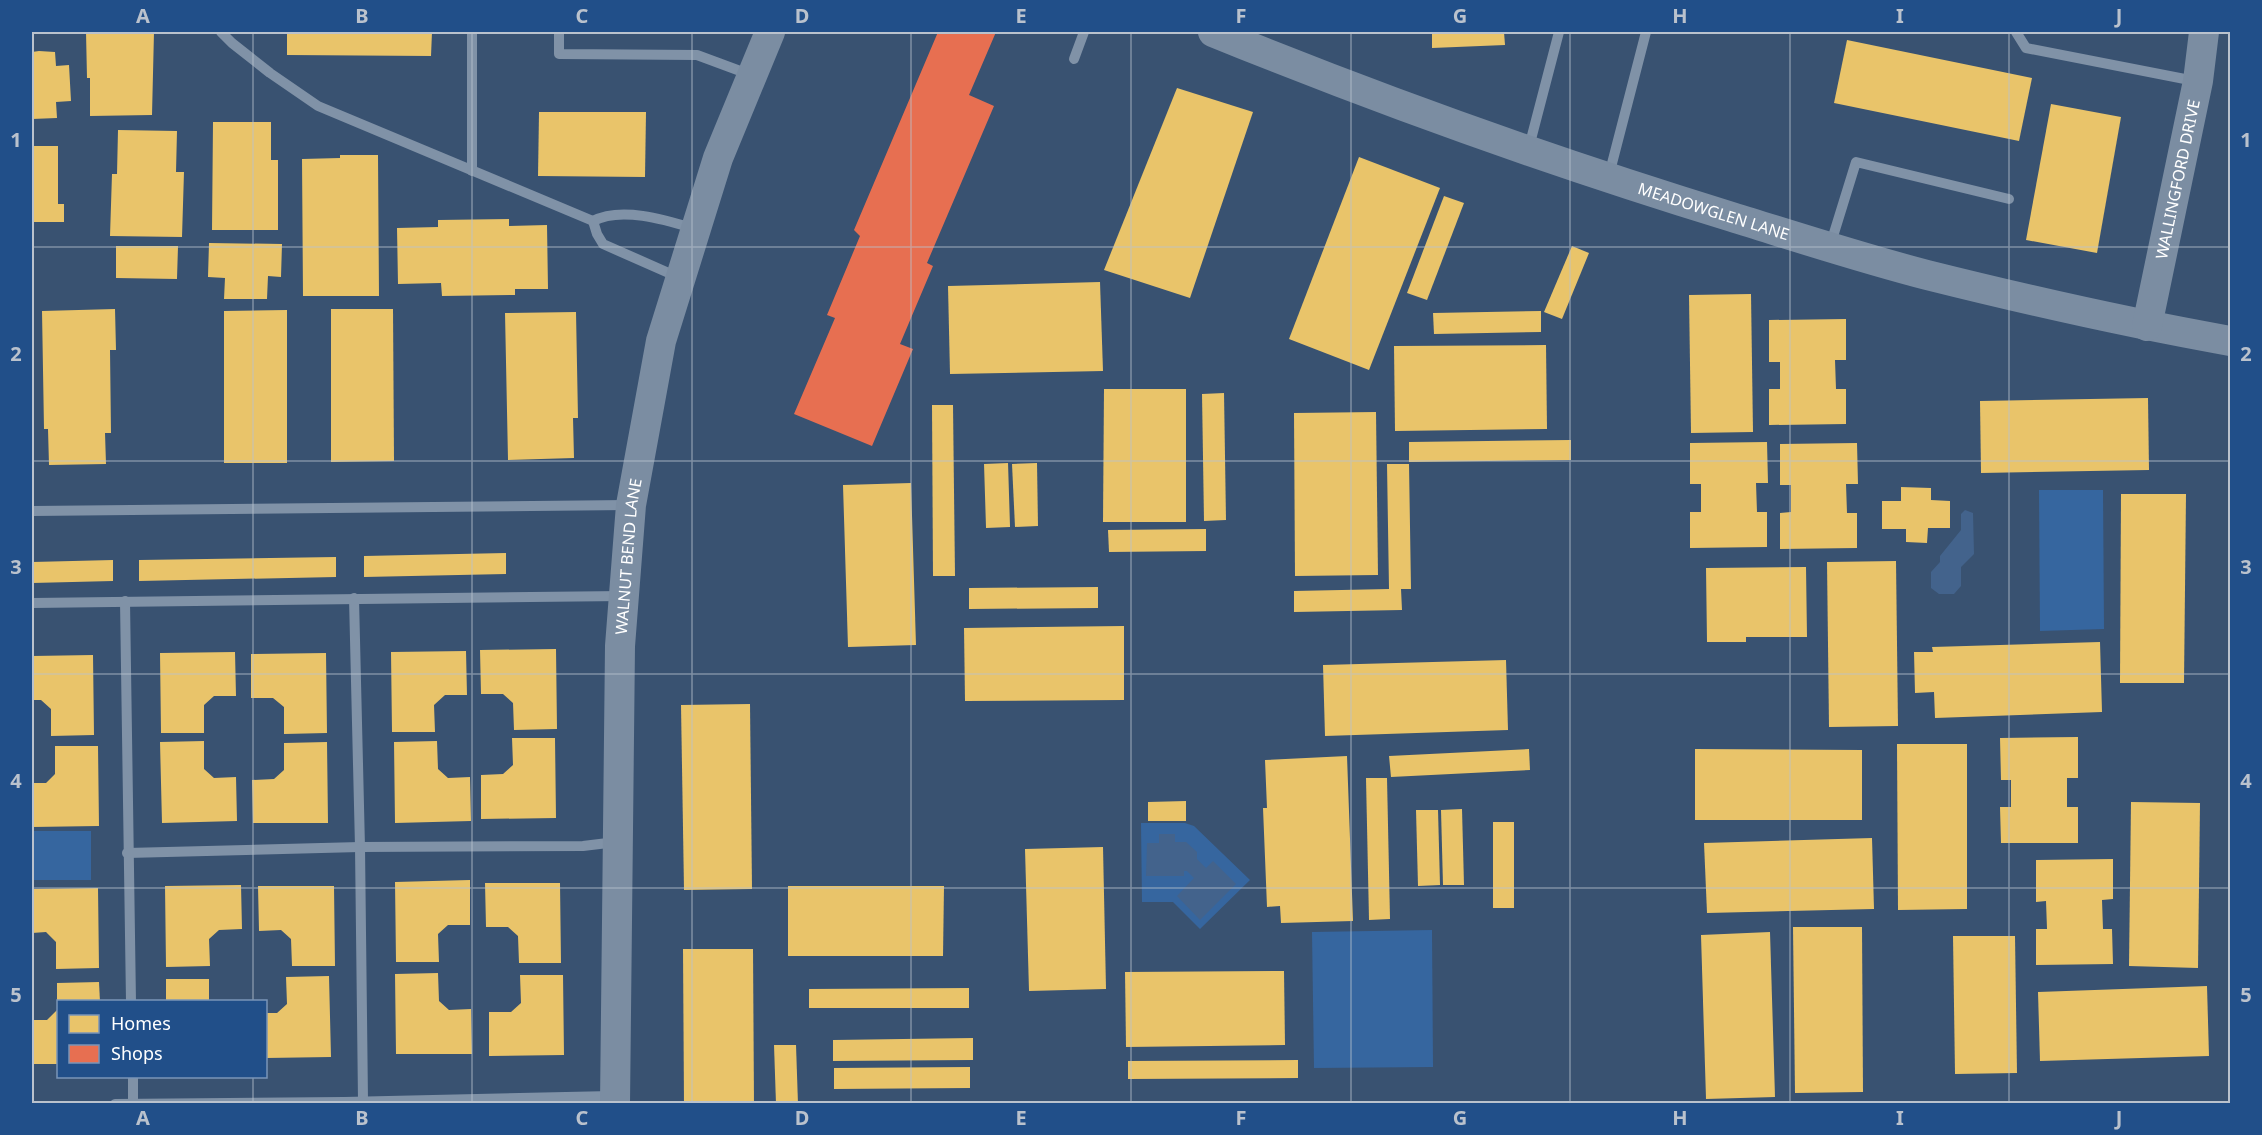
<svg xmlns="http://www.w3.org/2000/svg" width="2262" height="1135" viewBox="0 0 2262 1135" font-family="'Noto Sans',sans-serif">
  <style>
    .green { fill: #36669f }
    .water { fill: #43638c }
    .homes { fill: #e9c46a }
    .shops { fill: #e76f51 }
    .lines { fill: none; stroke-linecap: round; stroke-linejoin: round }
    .lane { stroke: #8092a7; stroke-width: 10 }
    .secondary { stroke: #7b8da2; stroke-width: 30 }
    .grid { fill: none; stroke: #bac2cd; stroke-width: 1.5; stroke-opacity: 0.55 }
    .labels { text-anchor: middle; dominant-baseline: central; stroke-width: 6; stroke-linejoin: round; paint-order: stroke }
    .street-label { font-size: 16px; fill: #fff; stroke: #214f89 }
    .neatline { fill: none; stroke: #bac2cd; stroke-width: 2 }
    .grid-label { font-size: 20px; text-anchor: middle; font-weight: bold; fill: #bac2cd }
  </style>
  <rect width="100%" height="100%" fill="#395271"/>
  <g class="green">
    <path d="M2039,490H2103L2104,629L2040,631Z"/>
    <path d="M1141,823H1185L1194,826L1250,880L1200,929L1173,902H1142Z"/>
    <rect x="32" y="831" width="59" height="49"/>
    <path d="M1432,930L1433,1067L1314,1068L1312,932Z"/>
  </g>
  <g class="water">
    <path d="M1965,510L1973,513L1974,554L1961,567V586L1954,594H1939L1931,588V572L1940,562V556L1961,530V514Z"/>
    <path d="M1159,834H1175V842H1186L1197,852V859L1206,868L1213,861L1236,884L1200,920L1177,896L1194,878L1187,871H1184V876H1146L1147,843H1159Z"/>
  </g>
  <g class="homes">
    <path d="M86,32H154L152,115L90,116V78H87Z"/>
    <path d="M287,32H432L431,56L287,55Z"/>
    <path d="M1432,32H1504L1505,45L1432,48Z"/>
    <path d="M1847,40L2032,78L2019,141L1834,103Z"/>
    <path d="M39,51L55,52L56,66L69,65L71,101L56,102L57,118L32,119V52Z"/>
    <path d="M1177,88L1253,112L1190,298L1104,270Z"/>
    <path d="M2051,104L2121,117L2097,253L2026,240Z"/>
    <path d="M539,112H646L645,177L538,176Z"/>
    <path d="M213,122H271V160H278V230H212Z"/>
    <path d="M118,130L177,131L176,172H184L182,237L110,236L112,174H117Z"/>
    <path d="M32,146H58V204H64V222H32Z"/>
    <path d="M340,155H378L379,296H303L302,159L340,158Z"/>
    <path d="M1359,157L1440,188L1369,370L1289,339Z"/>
    <path d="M1444,196L1464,203L1427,300L1407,293Z"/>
    <path d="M509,219V226L547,225L548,289H515V295L442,296L441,283L398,284L397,228L438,227V220Z"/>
    <path d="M209,243L282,244L281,277L268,276L267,299H224L225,278L208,277Z"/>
    <path d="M116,246H178L177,279L116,278Z"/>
    <path d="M1572,246L1589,253L1562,319L1544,312Z"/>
    <path d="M1100,282L1103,371L950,374L948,286Z"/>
    <path d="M1751,294L1753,432L1691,433L1689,295Z"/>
    <path d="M115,309L116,350H110L111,433H105L106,464L49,465L48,429H44L42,311Z"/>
    <path d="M331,309H393L394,461L331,462Z"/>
    <path d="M287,310V463H224V311Z"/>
    <path d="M1541,311V332L1434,334L1433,313Z"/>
    <path d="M576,312L578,418H573L574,458L508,460L505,313Z"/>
    <path d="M1846,319V360H1835L1836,389H1846V424L1769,425V389H1780V362H1769V320Z"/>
    <path d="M1546,345L1547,429L1395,431L1394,346Z"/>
    <path d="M1104,389H1186V522H1103Z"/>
    <path d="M1224,393L1226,520L1204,521L1202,394Z"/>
    <path d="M2148,398L2149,470L1981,473L1980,401Z"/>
    <path d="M932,405H953L955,576H933Z"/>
    <path d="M1376,412L1378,575L1295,576L1294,413Z"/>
    <path d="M1571,440V460L1409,462V442Z"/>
    <path d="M1767,442L1768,483H1756L1757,512H1767V547L1690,548V512H1701V484H1690V443Z"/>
    <path d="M1857,443L1858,484H1846L1847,513H1857V548L1780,549V513L1791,512V485H1780V444Z"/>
    <path d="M1008,463L1010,527L986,528L984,464Z"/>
    <path d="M1037,463L1038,526L1015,527L1012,464Z"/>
    <path d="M1387,464H1409L1411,589H1401L1402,610L1294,612V591L1389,589Z"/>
    <path d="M911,483L916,645L848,647L843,485Z"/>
    <path d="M1901,487L1931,488V500L1950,501V528H1928L1927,543L1906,542V529H1882V501H1901Z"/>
    <path d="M2121,494H2186L2184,683H2120Z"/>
    <path d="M1206,529V551L1109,552L1108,530Z"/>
    <path d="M506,553V574L364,577V556Z"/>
    <path d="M336,557V577L139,581V560Z"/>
    <path d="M113,560V581L32,583V562Z"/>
    <path d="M1896,561L1898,726L1829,727L1827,562Z"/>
    <path d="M1806,567L1807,637H1746V642H1707L1706,568Z"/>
    <path d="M1098,587V608L969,609V588Z"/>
    <path d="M1124,626V700L965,701L964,628Z"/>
    <path d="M2100,642L2102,712L1935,718L1934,692L1915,693L1914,652H1933L1932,647Z"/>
    <path d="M556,649L557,729L514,730L513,703L503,694H481L480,650Z"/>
    <path d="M466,651L467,695H445L434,705L435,732H392L391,652Z"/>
    <path d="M235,652L236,696H214L204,705V733H161L160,653Z"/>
    <path d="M326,653L327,733L284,734V707L273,698H251V654Z"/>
    <path d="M93,655L94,735L51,736V709L41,700H32V656Z"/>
    <path d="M1506,660L1508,730L1325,736L1323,665Z"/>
    <path d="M750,704L752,889L684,890L681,705Z"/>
    <path d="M2078,737V778H2067V807H2078V843H2001L2000,807H2011V780H2001L2000,738Z"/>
    <path d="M512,738H555L556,818L481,819V775L503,774L513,765Z"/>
    <path d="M204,741V769L214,778L236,777L237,821L162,823L160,742Z"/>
    <path d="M437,741L438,769L448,778L470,777L471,821L395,823L394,742Z"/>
    <path d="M327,742L328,823H253L252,780L274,779L284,770V743Z"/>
    <path d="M1897,744H1967V909L1898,910Z"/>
    <path d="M55,746H98L99,826L32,827V783H46L55,774Z"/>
    <path d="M1529,749L1530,770L1391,777L1389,756Z"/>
    <path d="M1695,749L1862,750V820H1695Z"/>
    <path d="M1347,756L1353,921L1281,923L1280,906L1267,907L1263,808H1267L1265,760Z"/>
    <path d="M1366,778H1387L1390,919L1369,920Z"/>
    <path d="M1186,801V821H1148V802Z"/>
    <path d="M2131,802L2200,803L2198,968L2129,966Z"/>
    <path d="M1462,809L1464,885H1443L1441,810Z"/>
    <path d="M1416,810H1438L1440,885L1418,886Z"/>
    <rect x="1493" y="822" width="21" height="86"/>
    <path d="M1872,838L1874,909L1707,913L1704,843Z"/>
    <path d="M1103,847L1106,989L1029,991L1025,849Z"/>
    <path d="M2113,859V899L2102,900L2103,929H2112L2113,964L2036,965V929H2047L2046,901L2036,902V860Z"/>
    <path d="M470,880V925H448L438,934L439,962H396L395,882Z"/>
    <path d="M485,883H560L561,963H519L518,936L508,927H486Z"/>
    <path d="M241,885L242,929L219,930L209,939L210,966L166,967L165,886Z"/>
    <path d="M258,886H334L335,966H292L291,939L281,930L259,931Z"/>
    <path d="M788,886H944L943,956H788Z"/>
    <path d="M98,888L99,968L56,969V942L46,932L32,933V889Z"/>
    <path d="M1793,927H1862L1863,1092L1795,1093Z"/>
    <path d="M1770,932L1775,1097L1706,1099L1701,935Z"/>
    <path d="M1953,936H2015L2017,1073L1955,1074Z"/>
    <path d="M683,949H753L754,1104H684Z"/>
    <path d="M1284,971L1285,1045L1126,1047L1125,972Z"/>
    <path d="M438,973L439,1001L449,1010L471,1009L472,1054H396L395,974Z"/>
    <path d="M520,975H563L564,1055L489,1056V1012H511L521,1003Z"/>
    <path d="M329,976L331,1057L266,1058V1013H277L287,1004L286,977Z"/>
    <rect x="166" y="979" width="43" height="23"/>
    <path d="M99,982L100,1002H57V983Z"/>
    <path d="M2207,986L2209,1056L2040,1061L2038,992Z"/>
    <path d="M969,988V1008H809V989Z"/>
    <path d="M58,1009V1064H32V1020H47Z"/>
    <path d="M973,1038V1060L833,1061V1040Z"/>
    <path d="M774,1045H796L798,1104H776Z"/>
    <path d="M1298,1060V1078L1128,1079V1061Z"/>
    <path d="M970,1067V1088L834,1089V1068Z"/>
  </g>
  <path class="shops" d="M938,32H996L969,95L994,106L927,263L933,266L900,344L913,349L872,446L794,414L835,318L827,315L860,236L854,230Z"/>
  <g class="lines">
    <g class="lane">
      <path d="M221,32L232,43L270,73L318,106L593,221"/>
      <path d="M472,32V171"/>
      <path d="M559,32V54L697,55L751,75"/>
      <path d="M2016,32L2026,48L2195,81"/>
      <path d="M1074,59L1084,32"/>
      <path d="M1529,147L1559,32"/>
      <path d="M1609,175L1646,32"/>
      <path d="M1830,246L1856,162L2009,199"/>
      <path d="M680,278L603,244L597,234L593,221C621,206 666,220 696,229"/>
      <path d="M32,511L628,505"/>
      <path d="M354,598L360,847L363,1101"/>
      <path d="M125,601L131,1002"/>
      <path d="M32,603L623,596"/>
      <path d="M127,853L360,847L583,846L616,842"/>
      <path d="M133,1076V1103"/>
      <path d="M115,1104L344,1102L612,1096"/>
    </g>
    <g class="secondary">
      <path id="s1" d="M1213,32C1382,101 1556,163 1732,217C1797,237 1861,258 1927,275C2027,300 2129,323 2230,341"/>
      <path id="s2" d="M2147,326L2198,81L2204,32"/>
      <path id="s3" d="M615,1104L620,646L631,505L661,341L718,158L770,32"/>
    </g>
  </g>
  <path class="grid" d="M253,32V1002M472,32V1104M692,32V1104M911,32V1104M1131,32V1104M1351,32V1104M1570,32V1104M1790,32V1104M2009,32V1104M32,247H2230M32,461H2230M32,674H2230M32,888H2230M253,1076V1104"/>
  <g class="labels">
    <g class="street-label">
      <text stroke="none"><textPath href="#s2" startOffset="150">WALLINGFORD DRIVE</textPath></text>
      <text stroke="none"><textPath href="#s1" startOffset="532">MEADOWGLEN LANE</textPath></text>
      <text stroke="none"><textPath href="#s3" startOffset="548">WALNUT BEND LANE</textPath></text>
    </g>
  </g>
  <rect width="2262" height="1135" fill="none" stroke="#214f89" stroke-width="66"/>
  <rect x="57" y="1000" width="210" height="78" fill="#214f89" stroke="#7a95b8" stroke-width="1.5"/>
  <rect x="69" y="1015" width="30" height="18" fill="#e9c46a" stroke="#7a95b8" stroke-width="1.5"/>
  <text x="111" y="1030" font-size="18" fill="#ffffff">Homes</text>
  <rect x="69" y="1045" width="30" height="18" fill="#e76f51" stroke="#7a95b8" stroke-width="1.5"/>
  <text x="111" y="1060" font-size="18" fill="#ffffff">Shops</text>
  <rect x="33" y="33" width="2196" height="1069" class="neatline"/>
  <g class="grid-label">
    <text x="143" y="23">A</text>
    <text x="362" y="23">B</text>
    <text x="582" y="23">C</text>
    <text x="802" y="23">D</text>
    <text x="1021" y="23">E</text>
    <text x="1241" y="23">F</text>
    <text x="1460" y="23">G</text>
    <text x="1680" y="23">H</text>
    <text x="1900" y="23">I</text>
    <text x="2119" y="23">J</text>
    <text x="16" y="147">1</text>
    <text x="2246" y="147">1</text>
    <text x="16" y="361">2</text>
    <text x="2246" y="361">2</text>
    <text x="16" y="574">3</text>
    <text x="2246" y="574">3</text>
    <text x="16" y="788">4</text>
    <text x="2246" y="788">4</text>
    <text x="16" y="1002">5</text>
    <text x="2246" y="1002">5</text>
    <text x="143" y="1125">A</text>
    <text x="362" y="1125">B</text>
    <text x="582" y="1125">C</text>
    <text x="802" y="1125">D</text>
    <text x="1021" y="1125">E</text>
    <text x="1241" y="1125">F</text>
    <text x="1460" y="1125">G</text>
    <text x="1680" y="1125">H</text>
    <text x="1900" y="1125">I</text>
    <text x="2119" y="1125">J</text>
  </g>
</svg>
